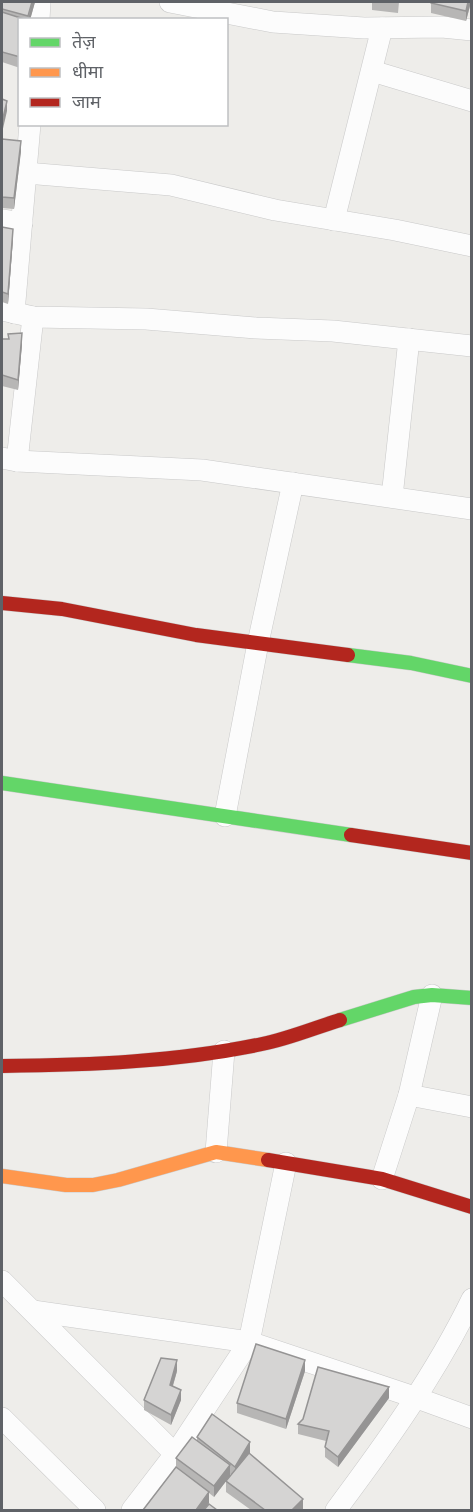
<svg xmlns="http://www.w3.org/2000/svg" width="473" height="1512" viewBox="0 0 473 1512" font-family="Karla,'Noto Sans Devanagari',sans-serif">
  <style>
    .lines { fill: none; stroke-linecap: round; stroke-linejoin: round }
    .street-casing { stroke: #c9c9c9; stroke-width: 22 }
    .fast-casing { stroke: #cbcbcb; stroke-width: 15 }
    .slow-casing { stroke: #cbcbcb; stroke-width: 15 }
    .jam-casing { stroke: #cbcbcb; stroke-width: 15 }
    .street { stroke: #fcfcfc; stroke-width: 21 }
    .fast { stroke: #63d668; stroke-width: 14 }
    .slow { stroke: #ff974d; stroke-width: 14 }
    .jam { stroke: #b3261e; stroke-width: 14 }
    .wall { fill: #b7b6b5 }
    .shaded-wall { fill: #959494 }
    .building { fill: #d5d4d3; stroke: #959494; stroke-width: 1.5 }
  </style>
  <rect width="100%" height="100%" fill="#eeedea"/>
  <g class="lines">
    <defs>
      <g id="street">
        <path d="M170,2L273,22L364,28L442,27L472,30"/>
        <path d="M39,20L40,2"/>
        <path d="M372,71L472,101"/>
        <path d="M26,173L171,185L275,210L395,230L472,246"/>
        <path d="M2,220L22,223"/>
        <path d="M334,220L382,28"/>
        <path d="M2,310L33,317L146,319L256,328L333,331L472,346"/>
        <path d="M14,313L30,124"/>
        <path d="M2,458L17,461L202,470L472,509"/>
        <path d="M17,461L33,317"/>
        <path d="M392,497L409,339"/>
        <path d="M225,816L258,643L293,483"/>
        <path d="M409,1095L472,1107"/>
        <path d="M216,1152L224,1051"/>
        <path d="M382,1179L409,1095L432,995"/>
        <path d="M2,1281L175,1454"/>
        <path d="M33,1311L249,1342L417,1398L472,1418"/>
        <path d="M2,1418L95,1510"/>
        <path d="M132,1510L175,1454L249,1342L286,1163"/>
        <path d="M336,1510C386,1443 435,1375 472,1299"/>
      </g>
      <g id="fast">
        <path d="M348,655L411,663L472,676"/>
        <path d="M2,783L351,835"/>
        <path d="M340,1020L414,997L432,995L472,998"/>
      </g>
      <path id="slow" d="M2,1176L66,1185H93L118,1180L216,1152L268,1160"/>
      <g id="jam">
        <path d="M2,603L62,609L196,635L348,655"/>
        <path d="M351,835L472,853"/>
        <path d="M2,1066C88,1065 177,1062 262,1044C288,1039 314,1028 340,1020"/>
        <path d="M268,1160L382,1179L472,1207"/>
      </g>
    </defs>
    <use href="#street" class="street-casing"/>
    <use href="#fast" class="fast-casing"/>
    <use href="#slow" class="slow-casing"/>
    <use href="#jam" class="jam-casing"/>
    <use href="#street" class="street"/>
    <use href="#fast" class="fast"/>
    <use href="#slow" class="slow"/>
    <use href="#jam" class="jam"/>
  </g>
  <g class="wall">
    <path d="M2,2H35L30,20H20V68L2,62Z"/>
    <path d="M372,2H399L398,13L372,10Z"/>
    <path d="M431,2H471L466,21L431,13Z"/>
    <path d="M2,139L21,151L14,209L2,208Z"/>
    <path d="M2,227L13,239L8,304L2,302Z"/>
    <path d="M8,334L22,344L18,390L2,386V339H8Z"/>
    <path d="M177,1371L173,1386L181,1400L171,1425L144,1410V1400Z"/>
    <path d="M305,1371L286,1429L237,1413V1403Z"/>
    <path d="M389,1398L338,1467L325,1457V1447L326,1441L298,1434V1424Z"/>
    <path d="M197,1437L250,1453V1454L303,1510H251L226,1492V1481L231,1475L230,1474V1476L214,1497L209,1493V1503L204,1510H143L176,1467V1458L197,1440Z"/>
  </g>
  <g class="shaded-wall">
    <path d="M32,2H35L30,20H28Z"/>
    <path d="M468,2H471L466,21V11Z"/>
    <path d="M7,101V111L2,133V122Z"/>
    <path d="M21,141V151L14,209V198Z"/>
    <path d="M13,229V239L8,304V294Z"/>
    <path d="M22,333V344L18,390V380Z"/>
    <path d="M177,1360V1371L170,1395V1385Z"/>
    <path d="M305,1360V1371L286,1429V1419Z"/>
    <path d="M389,1387V1398L338,1467V1457Z"/>
    <path d="M181,1390V1400L171,1425V1415Z"/>
    <path d="M250,1442V1453L235,1478V1467Z"/>
    <path d="M230,1465V1476L214,1497V1486Z"/>
    <path d="M209,1492V1503L204,1510H196Z"/>
    <path d="M303,1499V1510H292Z"/>
  </g>
  <g class="building">
    <path d="M2,2H32L28,16L2,9Z"/>
    <path d="M431,2H468L466,11L431,3Z"/>
    <path d="M2,12L27,20H20V57L2,52Z"/>
    <path d="M2,99L7,101L2,122Z"/>
    <path d="M2,139L21,141L14,198L2,197Z"/>
    <path d="M2,227L13,229L8,294L2,292Z"/>
    <path d="M22,333L18,380L2,375V339H9L8,334Z"/>
    <path d="M256,1344L305,1360L286,1419L237,1403Z"/>
    <path d="M161,1358L177,1360L170,1385L181,1390L171,1415L144,1400Z"/>
    <path d="M318,1367L389,1387L338,1457L325,1447L329,1431L298,1424L303,1419Z"/>
    <path d="M212,1414L250,1442L235,1467L197,1437Z"/>
    <path d="M192,1437L230,1465L214,1486L176,1458Z"/>
    <path d="M249,1453L303,1499L292,1510H265L226,1481Z"/>
    <path d="M176,1467L209,1492L196,1510H143Z"/>
    <path d="M209,1504L217,1510H204Z"/>
  </g>
  <rect width="473" height="1512" fill="none" stroke="#5f6267" stroke-width="6"/>
  <rect x="18" y="18" width="210" height="108" fill="#ffffff" stroke="#bfc0c2" stroke-width="1.5"/>
  <rect x="30" y="38" width="30" height="9" fill="#63d668" stroke="#bfc0c2" stroke-width="1.5"/>
  <text x="72" y="48" font-size="18" fill="#5f6267">तेज़</text>
  <rect x="30" y="68" width="30" height="9" fill="#ff974d" stroke="#bfc0c2" stroke-width="1.5"/>
  <text x="72" y="78" font-size="18" fill="#5f6267">धीमा</text>
  <rect x="30" y="98" width="30" height="9" fill="#b3261e" stroke="#bfc0c2" stroke-width="1.5"/>
  <text x="72" y="108" font-size="18" fill="#5f6267">जाम</text>
</svg>
